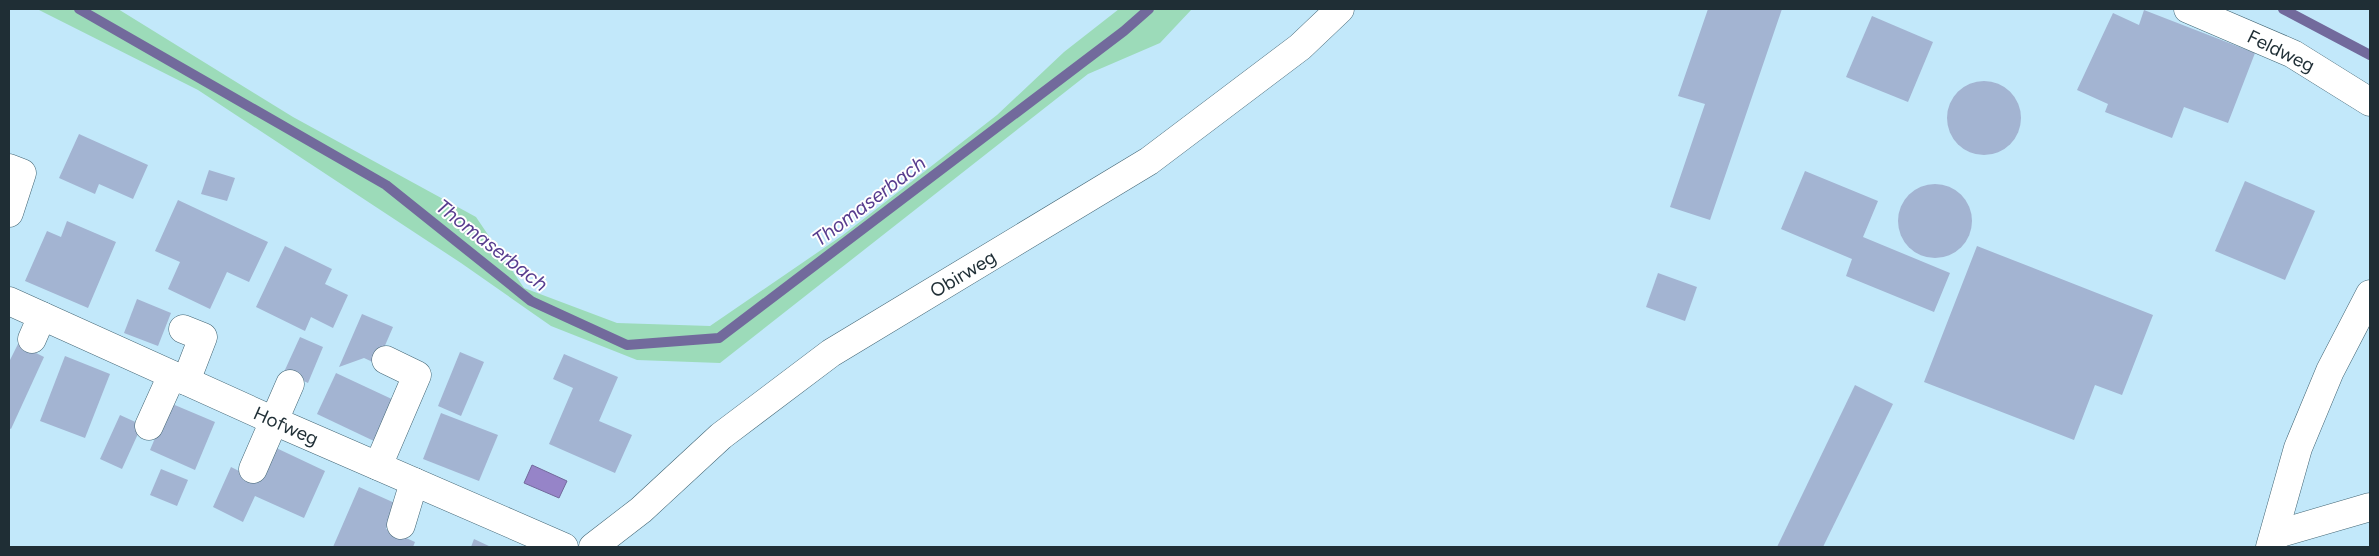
<svg xmlns="http://www.w3.org/2000/svg" width="2379" height="556" viewBox="0 0 2379 556" font-family="Figtree,sans-serif">
  <style>
    .green { fill: #9cdbb9 }
    .water { fill: #9684c8; stroke: #726a9c }
    .lines { fill: none; stroke-linecap: round; stroke-linejoin: round }
    .stream { stroke: #726a9c; stroke-width: 10 }
    .building { fill: #a3b4d2 }
    .minor-casing { stroke: #426574; stroke-width: 29 }
    .major-casing { stroke: #426574; stroke-width: 29 }
    .minor { stroke: #fff; stroke-width: 28 }
    .major { stroke: #fff; stroke-width: 28 }
    .labels { text-anchor: middle; dominant-baseline: central; stroke-width: 4; stroke-linejoin: round; paint-order: stroke }
    .street-label { font-size: 19px; fill: #1f2e35; stroke: #fff }
    .water-label { font-size: 20px; font-style: italic; fill: #583d8f; stroke: #fff }
  </style>
  <rect width="100%" height="100%" fill="#c2e8fa"/>
  <path class="green" d="M37,9H118L293,117L476,217L524,288L617,323L710,326L843,235L997,115L1064,52L1119,9H1192L1160,43L1088,74L720,363L637,360L551,326L461,263L198,90Z"/>
  <path class="water" d="M532,465L567,481L559,498L524,483Z"/>
  <g class="lines">
    <g class="stream">
      <path d="M79,9L386,185L531,301L627,345L719,338L1124,31L1149,9"/>
      <path d="M2283,9L2370,55"/>
    </g>
  </g>
  <g class="building">
    <path d="M1708,9H1782L1710,220L1670,207L1705,104L1678,96Z"/>
    <path d="M2144,10L2255,53L2228,123L2184,107L2172,138L2105,112L2108,104L2077,90L2113,13L2139,25Z"/>
    <path d="M1872,16L1933,42L1908,102L1846,77Z"/>
    <circle cx="1984" cy="118" r="37"/>
    <path d="M79,134L148,165L133,199L99,184L95,194L59,178Z"/>
    <path d="M209,170L235,178L227,201L201,194Z"/>
    <path d="M1805,171L1878,201L1863,237L1950,273L1934,312L1846,276L1852,259L1781,229Z"/>
    <path d="M2245,181L2315,211L2285,280L2215,251Z"/>
    <circle cx="1935" cy="221" r="37"/>
    <path d="M178,200L268,242L249,282L227,272L210,309L168,289L180,262L155,251Z"/>
    <path d="M67,221L116,242L88,308L25,281L47,231L61,237Z"/>
    <path d="M285,246L332,269L325,284L348,295L333,328L311,317L305,331L256,307Z"/>
    <path d="M1977,246L2153,315L2122,395L2095,385L2074,440L1924,382Z"/>
    <path d="M1658,273L1697,287L1685,321L1646,307Z"/>
    <path d="M137,299L171,313L158,346L124,333Z"/>
    <path d="M362,314L393,327L377,364L364,358L339,367Z"/>
    <path d="M300,337L323,347L308,383L284,372Z"/>
    <path d="M18,344L44,357L11,429L9,428V362Z"/>
    <path d="M460,352L484,362L461,416L438,406Z"/>
    <path d="M564,354L618,377L599,421L632,435L615,473L549,444L573,388L553,379Z"/>
    <path d="M65,356L110,374L85,438L40,421Z"/>
    <path d="M336,373L396,401L376,442L317,414Z"/>
    <path d="M1855,385L1893,404L1823,547H1777Z"/>
    <path d="M170,403L215,422L195,470L150,450Z"/>
    <path d="M441,413L498,435L479,481L423,459Z"/>
    <path d="M120,415L142,425L122,469L100,459Z"/>
    <path d="M272,446L325,471L304,518L255,496L243,522L213,507L231,467L257,480Z"/>
    <path d="M161,469L188,480L177,506L150,495Z"/>
    <path d="M359,487L397,504L386,529L415,542L413,547H333Z"/>
    <path d="M474,539L491,547H471Z"/>
  </g>
  <g class="lines">
    <defs>
      <g id="minor">
        <path d="M2188,9L2293,54L2370,102"/>
        <path d="M9,168L22,173L9,213"/>
        <path d="M9,301L281,424L564,547"/>
        <path d="M183,329L203,337L186,381"/>
        <path d="M32,339L42,316"/>
        <path d="M149,426L172,375"/>
        <path d="M378,466L417,375L386,360"/>
        <path d="M253,469L290,384"/>
        <path d="M401,525L414,482"/>
        <path d="M2274,535L2370,507"/>
        <path d="M593,547L641,510L721,436L831,353L1149,161L1300,47L1340,9"/>
      </g>
      <path id="major" d="M2270,547L2298,448L2330,371L2370,294"/>
    </defs>
    <use href="#minor" class="minor-casing"/>
    <use href="#major" class="major-casing"/>
    <use href="#minor" class="minor"/>
    <use href="#major" class="major"/>
  </g>
  <g class="labels">
    <g class="street-label">
      <text transform="translate(2281 51) rotate(26)">Feldweg</text>
      <text transform="translate(963 274) rotate(-31)">Obirweg</text>
      <text transform="translate(286 426) rotate(24)">Hofweg</text>
    </g>
    <g class="water-label">
      <text transform="translate(869 201) rotate(-37)">Thomaserbach</text>
      <text transform="translate(492 245) rotate(38)">Thomaserbach</text>
    </g>
  </g>
  <rect width="2379" height="556" fill="none" stroke="#1f2e35" stroke-width="20"/>
</svg>
